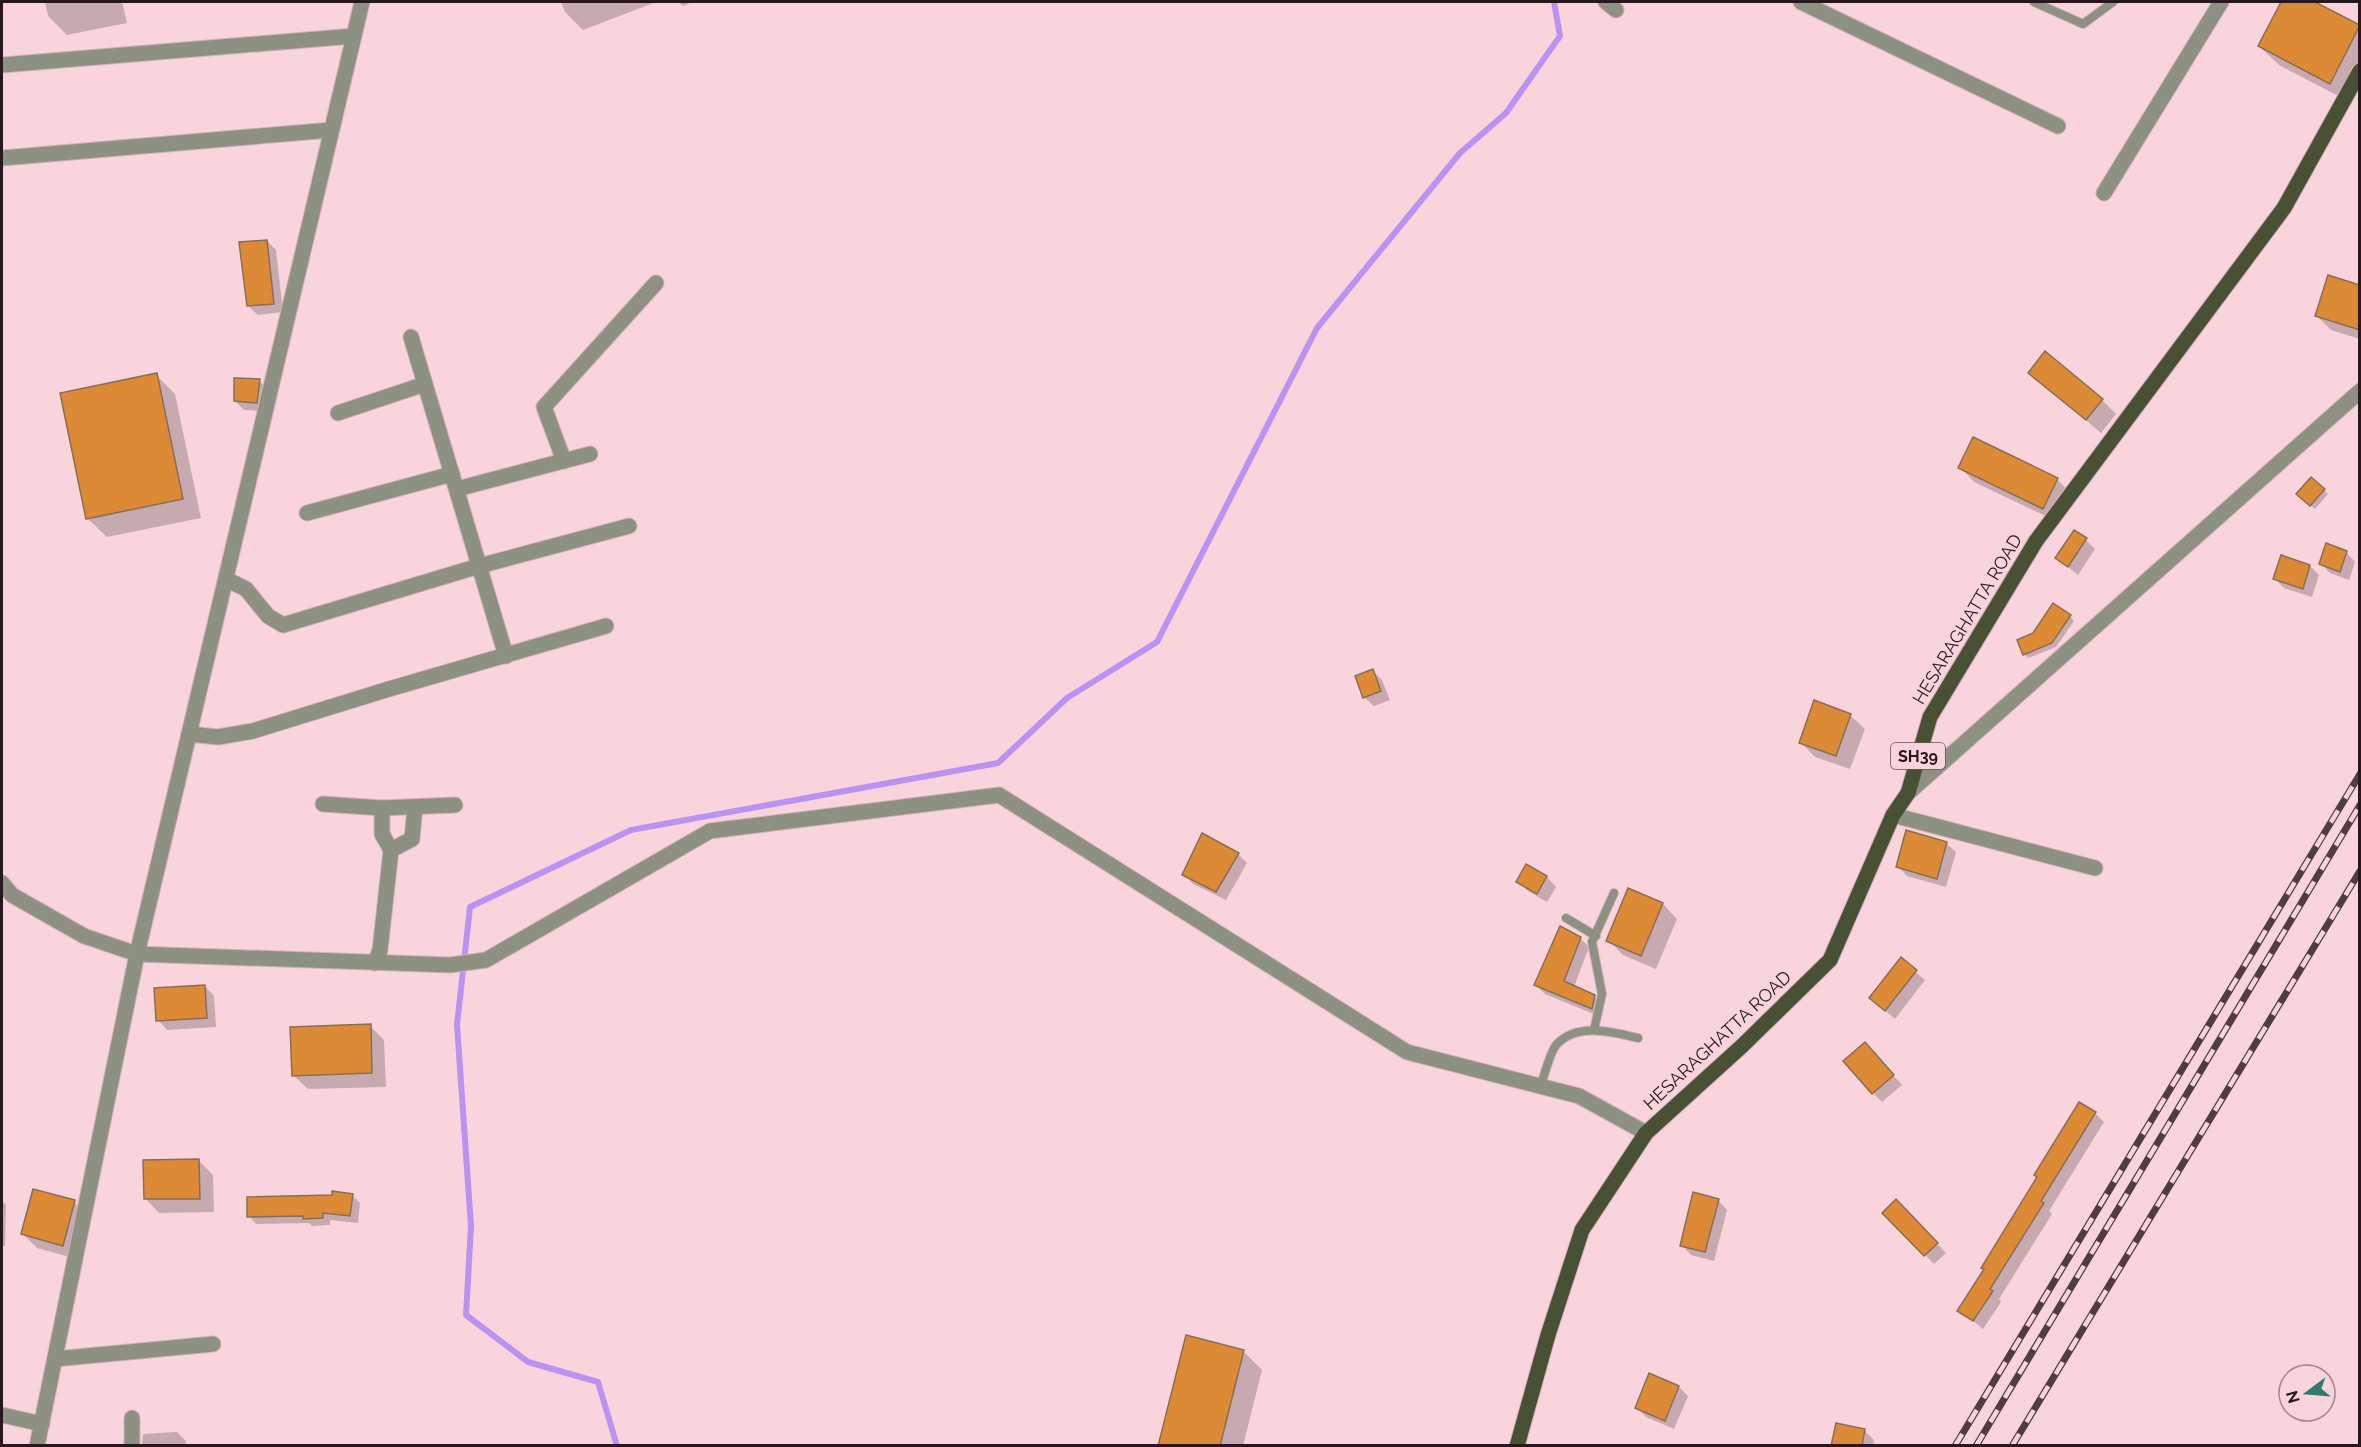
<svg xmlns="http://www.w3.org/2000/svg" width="2361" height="1447" viewBox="0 0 2361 1447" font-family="Raleway,sans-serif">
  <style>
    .shadow { fill: #0003 }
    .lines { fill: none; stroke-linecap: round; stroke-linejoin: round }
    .stream { stroke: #ba93f2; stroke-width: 6 }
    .building { fill: #dd8a37; stroke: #8b6d53; stroke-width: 1.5 }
    .service-casing { stroke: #d3b2ba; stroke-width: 10 }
    .minor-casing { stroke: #d3b2ba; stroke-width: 17 }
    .tertiary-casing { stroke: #d3b2ba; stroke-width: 17 }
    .primary-casing { stroke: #d3b2ba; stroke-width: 17 }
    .service { stroke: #8c9181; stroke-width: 8 }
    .minor { stroke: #8c9181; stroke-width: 15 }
    .tertiary { stroke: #8c9181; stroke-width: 15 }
    .primary { stroke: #495135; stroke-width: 15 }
    .rail-casing { stroke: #513c42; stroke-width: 7 }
    .rail { stroke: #f9d4dd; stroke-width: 4.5; stroke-dasharray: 14; stroke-linecap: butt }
    .labels { text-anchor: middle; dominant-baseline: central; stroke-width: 4.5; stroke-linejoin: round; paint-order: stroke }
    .shield { fill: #f9d4dd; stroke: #675056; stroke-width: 1.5 }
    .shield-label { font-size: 16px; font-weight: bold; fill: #28171c }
    .street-label { font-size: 18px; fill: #28171c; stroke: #f9d4dd }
  </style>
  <rect width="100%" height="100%" fill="#f9d4dd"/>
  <g class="shadow">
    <path d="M45,2H122L127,23L67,35L48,16Z"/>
    <path d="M561,2H656L583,30L565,12Z"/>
    <path d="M679,2H692L683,6Z"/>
    <path d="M2283,2H2312L2360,27V83L2350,102L2279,65L2259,46Z"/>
    <path d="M267,241L276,250L283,312L258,315L248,306Z"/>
    <path d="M2360,286V339L2331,330L2317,316Z"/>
    <path d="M2030,373L2102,400L2116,414L2101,433Z"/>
    <path d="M156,375L175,394L201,518L107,537L87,518Z"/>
    <path d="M259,381L269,390L266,411L244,410L235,401Z"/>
    <path d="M1960,467L2057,479L2071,494L2058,522L1974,482Z"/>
    <path d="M2311,479L2328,494L2315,509L2302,498Z"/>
    <path d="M2086,540L2095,549L2078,575L2057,558Z"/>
    <path d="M2346,552L2355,562L2349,580L2330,573L2321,564Z"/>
    <path d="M2310,566L2319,575L2312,597L2284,588L2275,579Z"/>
    <path d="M2070,616L2074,621L2056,647L2028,658L2024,654Z"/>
    <path d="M1373,671L1382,680L1390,700L1374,706L1364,697Z"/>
    <path d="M1850,715L1865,729L1850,769L1815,757L1800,742Z"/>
    <path d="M1946,843L1956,852L1946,887L1907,876L1898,867Z"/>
    <path d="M1238,854L1247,863L1226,900L1193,884L1184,874Z"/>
    <path d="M1527,866L1547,877L1556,887L1547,902L1528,891L1518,882Z"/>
    <path d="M1629,890L1663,904L1677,919L1656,969L1623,955L1608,940Z"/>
    <path d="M1580,938L1589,947L1574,987L1594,996L1603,1005L1601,1017L1545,994L1536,985Z"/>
    <path d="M1901,960L1925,980L1895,1019L1881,1007Z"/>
    <path d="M205,986L214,996L216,1027L167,1030L158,1020Z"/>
    <path d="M370,1026L384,1040L386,1087L308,1089L293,1075Z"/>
    <path d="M1865,1044L1902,1085L1882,1102L1873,1093Z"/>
    <path d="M2095,1113L2104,1122L2049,1211L2052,1214L1999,1299L2001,1302L1983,1329L1959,1310Z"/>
    <path d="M199,1161L213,1175L214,1212L159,1213L145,1198Z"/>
    <path d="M352,1195L360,1203L358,1223L330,1220V1225L312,1226L309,1223L256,1224L249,1216Z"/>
    <path d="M1718,1200L1727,1210L1714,1261L1691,1255L1682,1245Z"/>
    <path d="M2,1201L6,1205L5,1246H2Z"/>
    <path d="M1896,1201L1946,1253L1934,1264L1884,1213Z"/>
    <path d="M74,1202L88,1216L77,1259L37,1248L23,1234Z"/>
    <path d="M1243,1351L1262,1370L1243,1446H1160Z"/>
    <path d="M1679,1387L1688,1396L1674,1429L1646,1417L1637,1408Z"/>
    <path d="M1864,1430L1874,1440L1873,1446H1833Z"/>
    <path d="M177,1432L186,1441V1446H142L143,1434Z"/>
  </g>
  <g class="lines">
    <path class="stream" d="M617,1446L598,1382L528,1362L466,1315L471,1226L457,1025L470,907L631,830L998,763L1067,698L1157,642L1317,328L1460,153L1506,113L1560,36L1554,2"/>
  </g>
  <g class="building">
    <path d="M2281,2H2315L2360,25L2330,84L2258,46Z"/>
    <path d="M267,240L274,304L247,306L239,242Z"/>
    <path d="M2328,275L2360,285V330L2315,316Z"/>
    <path d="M2045,351L2103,399L2086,420L2028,373Z"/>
    <path d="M157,373L183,499L86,519L60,393Z"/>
    <path d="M234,378L260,379L257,403L234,401Z"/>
    <path d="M1973,437L2058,478L2043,509L1958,468Z"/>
    <path d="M2311,477L2325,489L2310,506L2296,494Z"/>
    <path d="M2074,530L2087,538L2068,567L2055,558Z"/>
    <path d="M2326,543L2347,551L2340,572L2319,564Z"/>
    <path d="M2281,555L2310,565L2303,589L2273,579Z"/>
    <path d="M2053,603L2071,615L2052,643L2023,655L2017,640L2033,633Z"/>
    <path d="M1373,669L1381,691L1363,698L1355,676Z"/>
    <path d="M1814,700L1851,714L1836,756L1799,743Z"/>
    <path d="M1906,830L1947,842L1937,879L1896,867Z"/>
    <path d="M1202,833L1239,853L1216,892L1182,875Z"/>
    <path d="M1526,864L1547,876L1537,894L1516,882Z"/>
    <path d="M1628,888L1663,903L1641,956L1606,941Z"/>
    <path d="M1560,926L1581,937L1564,981L1595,995L1592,1009L1534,985Z"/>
    <path d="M1901,957L1917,970L1885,1011L1869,998Z"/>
    <path d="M205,985L207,1018L156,1021L154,988Z"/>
    <path d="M371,1024L372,1073L292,1076L290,1027Z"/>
    <path d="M1865,1042L1894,1075L1872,1094L1843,1061Z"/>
    <path d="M2079,1102L2096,1112L2041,1201L2044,1203L1990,1289L1993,1291L1973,1321L1957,1311L1984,1269L1981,1268L2037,1177L2034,1175Z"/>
    <path d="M199,1159L200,1199H144L143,1160Z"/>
    <path d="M33,1189L75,1200L63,1246L21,1234Z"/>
    <path d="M332,1191L353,1194L350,1216L323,1213V1218L303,1219V1216L247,1217V1197L332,1195Z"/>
    <path d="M1693,1192L1719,1199L1705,1252L1680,1246Z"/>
    <path d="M1896,1199L1938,1243L1924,1256L1882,1213Z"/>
    <path d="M1186,1335L1244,1350L1220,1446H1158Z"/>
    <path d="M1649,1373L1679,1386L1665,1421L1635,1408Z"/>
    <path d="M1836,1423L1865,1429L1862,1446H1831Z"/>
  </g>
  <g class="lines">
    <defs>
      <g id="service">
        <path d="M2034,2L2083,24L2113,2"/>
        <path d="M1566,918L1596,936"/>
        <path d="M1594,1030L1602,994L1592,942L1614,893"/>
        <path d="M1540,1088C1544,1077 1550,1051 1557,1044C1578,1022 1613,1032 1638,1038"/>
      </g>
      <g id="minor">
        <path d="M1606,2L1616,10"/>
        <path d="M1801,2L2058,126"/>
        <path d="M2,65L354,36"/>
        <path d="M2,158L331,130"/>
        <path d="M2104,193L2221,2"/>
        <path d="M411,337L506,656"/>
        <path d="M338,413L425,384"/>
        <path d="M564,461L544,407L656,283"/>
        <path d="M457,489L590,454"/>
        <path d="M307,513L452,474"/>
        <path d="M226,579L246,589L268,616L283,625L479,566L629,526"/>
        <path d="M189,734L218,737L253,731L389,689L606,626"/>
        <path d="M1908,793L2360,391"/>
        <path d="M323,804L382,808"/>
        <path d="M1893,815L2095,868"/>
        <path d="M391,850L382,834V808L455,805"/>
        <path d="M375,963L380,950L391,850L412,839L415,807"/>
        <path d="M55,1359L213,1344"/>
        <path d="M2,1415L42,1424"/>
        <path d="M132,1418V1446"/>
        <path d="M37,1446L137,954L362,2"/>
      </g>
      <path id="tertiary" d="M2,883L12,895L84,936L137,954L450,965L486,960L710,831L999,795L1407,1052L1579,1096L1646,1133"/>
      <path id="primary" d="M1517,1446L1548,1335L1582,1230L1646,1133L1742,1046L1830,960L1893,815L1908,793L1930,717L2036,541L2284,208L2360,71"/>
    </defs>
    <use href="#service" class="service-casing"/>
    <use href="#minor" class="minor-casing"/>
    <use href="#tertiary" class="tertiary-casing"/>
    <use href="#primary" class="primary-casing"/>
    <use href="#service" class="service"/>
    <use href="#minor" class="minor"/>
    <use href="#tertiary" class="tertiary"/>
    <use href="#primary" class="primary"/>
    <defs>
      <g id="rail">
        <path d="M1955,1446L2360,774"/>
        <path d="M1976,1446L2360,805"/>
        <path d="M2012,1446L2360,871"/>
      </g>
    </defs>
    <use href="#rail" class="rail-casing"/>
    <use href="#rail" class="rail"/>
  </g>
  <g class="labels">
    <rect class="shield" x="1891" y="743" width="54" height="26" rx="4.5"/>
    <g class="shield-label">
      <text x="1918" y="756">SH39</text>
    </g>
    <g class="street-label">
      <text transform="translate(1967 619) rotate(-59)">HESARAGHATTA ROAD</text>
      <text transform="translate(1717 1040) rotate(-43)">HESARAGHATTA ROAD</text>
    </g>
  </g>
  <rect width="2361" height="1447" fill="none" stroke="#28171c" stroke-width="6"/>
  <g transform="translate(2307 1393) rotate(254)"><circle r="28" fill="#f9d4dd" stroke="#a58890" stroke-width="1.5"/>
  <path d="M0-4.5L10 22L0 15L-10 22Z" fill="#34796e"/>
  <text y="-9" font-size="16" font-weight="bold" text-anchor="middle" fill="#28171c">N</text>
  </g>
</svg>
